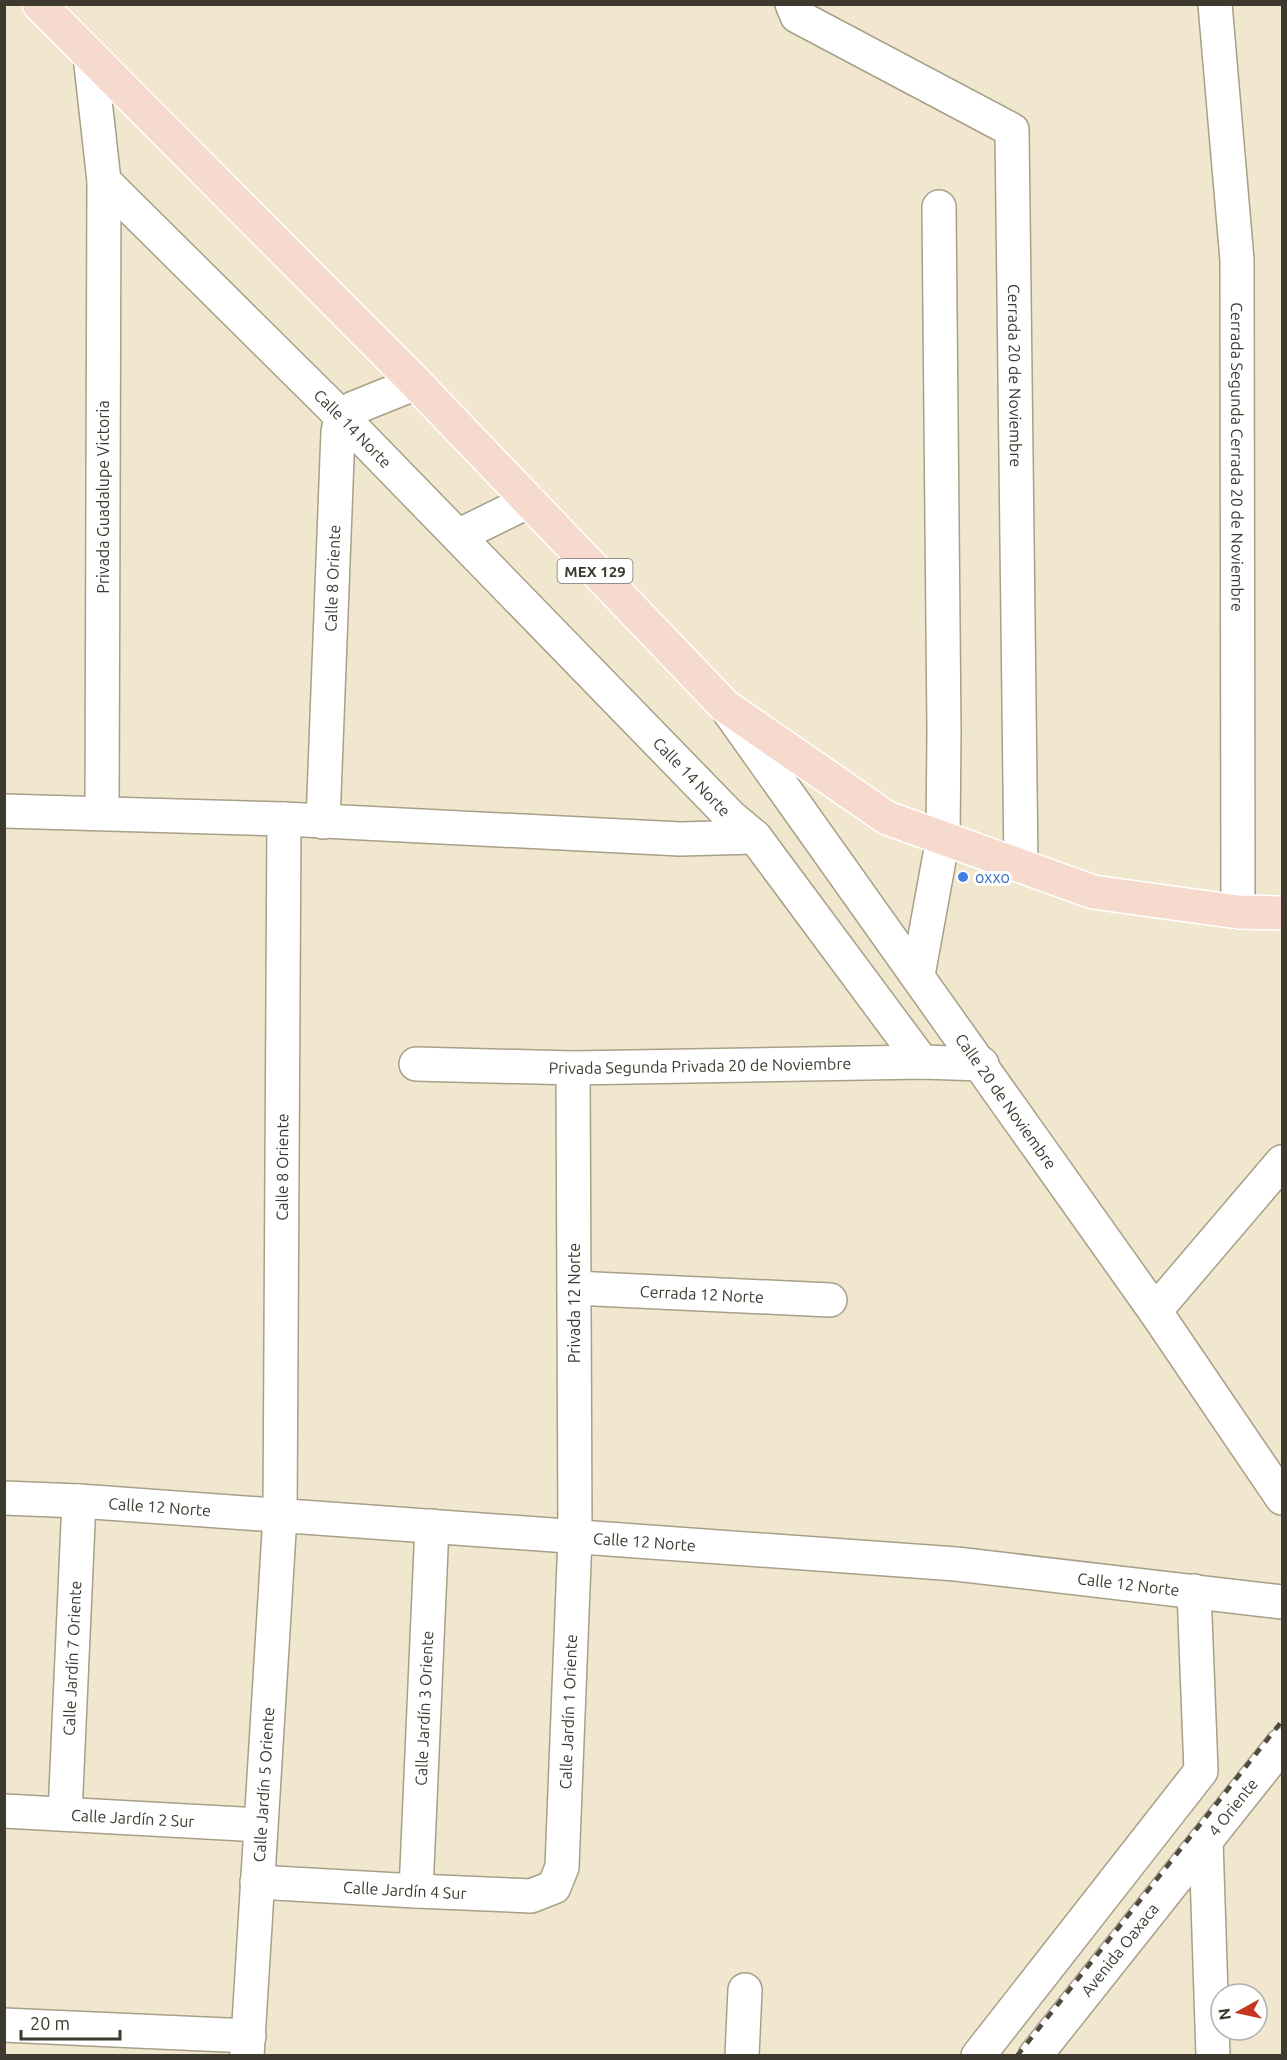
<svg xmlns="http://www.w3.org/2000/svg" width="1287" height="2060" viewBox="0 0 1287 2060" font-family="Ubuntu,sans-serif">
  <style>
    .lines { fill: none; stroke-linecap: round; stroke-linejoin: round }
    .minor-casing { stroke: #a89f88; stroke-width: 36 }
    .major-casing { stroke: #fff; stroke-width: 36 }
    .minor { stroke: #fff; stroke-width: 33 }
    .major { stroke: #f7dace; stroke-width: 33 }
    .rail { stroke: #504b40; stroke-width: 4.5; stroke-dasharray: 8 8; stroke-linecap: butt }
    .shop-dot { fill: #3f7fe0; stroke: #fff; stroke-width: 2 }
    .labels { text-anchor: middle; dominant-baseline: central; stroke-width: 6; stroke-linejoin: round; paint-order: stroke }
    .shield { fill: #fff; stroke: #77746d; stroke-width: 1.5 }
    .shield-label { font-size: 15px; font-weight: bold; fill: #3d392f }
    .street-label { font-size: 16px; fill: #3d392f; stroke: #fff }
    .shop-label { font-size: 16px; fill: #366cbe; stroke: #fff; text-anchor: start }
  </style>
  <rect width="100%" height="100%" fill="#f0e7ce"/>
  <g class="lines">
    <defs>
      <g id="minor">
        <path id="s1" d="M792,4L797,16L1012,130L1021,866"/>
        <path id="s2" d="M1215,4L1237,260L1238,912"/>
        <path d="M90,56L104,181L102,813"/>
        <path id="s3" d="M104,181L341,416L731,817L755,837L922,1062"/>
        <path d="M458,536L529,501"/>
        <path id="s4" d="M728,710L1155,1311L1282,1498"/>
        <path d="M4,811L284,819L680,839L755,837"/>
        <path id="s5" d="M323,822L338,432L341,416L354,408L416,383"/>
        <path d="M918,975L943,838L944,731L939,207"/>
        <path id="s6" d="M416,1064L573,1068L922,1062L982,1064"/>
        <path id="s7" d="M574,1288L830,1300"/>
        <path d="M1155,1311L1282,1162"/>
        <path id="s8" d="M4,1498L79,1501L956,1564L1282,1602"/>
        <path id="s9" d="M4,1811L260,1825"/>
        <path id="s10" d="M65,1814L79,1501"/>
        <path d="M1206,1841L1213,2056"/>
        <path id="s11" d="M257,1882L416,1891L531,1896L554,1887L562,1867L575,1537L573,1068"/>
        <path id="s12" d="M416,1891L432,1526"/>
        <path d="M4,2025L249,2036"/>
        <path id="s13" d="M247,2056L280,1516L284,819"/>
        <path d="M742,2056L745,1990"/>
        <path d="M978,2056L1201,1771L1194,1591"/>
        <path id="s14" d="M1035,2056L1282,1745"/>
      </g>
      <path id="major" d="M39,4L416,383L725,706L887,818L1093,892L1238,912L1282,913"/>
    </defs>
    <use href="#minor" class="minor-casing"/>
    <use href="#major" class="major-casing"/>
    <use href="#minor" class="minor"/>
    <use href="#major" class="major"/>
    <path class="rail" d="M1017,2056L1282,1721"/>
  </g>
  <circle class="shop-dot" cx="963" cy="877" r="6"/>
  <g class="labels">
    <rect class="shield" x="557.5" y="559" width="75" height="24" rx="4.5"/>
    <g class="shield-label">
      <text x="595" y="571">MEX 129</text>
    </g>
    <g class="street-label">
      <text stroke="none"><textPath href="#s1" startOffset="502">Cerrada 20 de Noviembre</textPath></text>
      <text stroke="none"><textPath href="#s3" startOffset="351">Calle 14 Norte</textPath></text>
      <text stroke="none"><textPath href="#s2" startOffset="454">Cerrada Segunda Cerrada 20 de Noviembre</textPath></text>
      <text transform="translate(103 497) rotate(-90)">Privada Guadalupe Victoria</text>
      <text stroke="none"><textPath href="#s5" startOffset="244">Calle 8 Oriente</textPath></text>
      <text stroke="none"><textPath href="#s3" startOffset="837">Calle 14 Norte</textPath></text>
      <text stroke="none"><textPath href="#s6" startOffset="284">Privada Segunda Privada 20 de Noviembre</textPath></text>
      <text stroke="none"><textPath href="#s4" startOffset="480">Calle 20 de Noviembre</textPath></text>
      <text stroke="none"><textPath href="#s13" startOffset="890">Calle 8 Oriente</textPath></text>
      <text stroke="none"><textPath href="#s7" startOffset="128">Cerrada 12 Norte</textPath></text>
      <text transform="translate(574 1303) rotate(-90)">Privada 12 Norte</text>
      <text stroke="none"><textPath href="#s8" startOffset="156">Calle 12 Norte</textPath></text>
      <text stroke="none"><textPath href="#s8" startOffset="642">Calle 12 Norte</textPath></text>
      <text stroke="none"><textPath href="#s8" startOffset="1128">Calle 12 Norte</textPath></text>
      <text stroke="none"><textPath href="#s10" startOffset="156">Calle Jardín 7 Oriente</textPath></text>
      <text stroke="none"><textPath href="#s12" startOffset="183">Calle Jardín 3 Oriente</textPath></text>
      <text stroke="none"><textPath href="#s11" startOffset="476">Calle Jardín 1 Oriente</textPath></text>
      <text stroke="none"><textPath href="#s13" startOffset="272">Calle Jardín 5 Oriente</textPath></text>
      <text stroke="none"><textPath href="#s14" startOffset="318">4 Oriente</textPath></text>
      <text stroke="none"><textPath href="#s9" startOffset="129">Calle Jardín 2 Sur</textPath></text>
      <text stroke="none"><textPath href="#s11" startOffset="148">Calle Jardín 4 Sur</textPath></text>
      <text stroke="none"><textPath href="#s14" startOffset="136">Avenida Oaxaca</textPath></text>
    </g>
    <g class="shop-label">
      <text x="975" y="877">oxxo</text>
    </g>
  </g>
  <rect width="1287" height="2060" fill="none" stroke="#3d392f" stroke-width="12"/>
  <g transform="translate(1239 2012) rotate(262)"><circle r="28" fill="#ffffff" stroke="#b1b0ac" stroke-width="1.5"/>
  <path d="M0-4.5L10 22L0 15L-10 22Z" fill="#c2371d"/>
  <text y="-9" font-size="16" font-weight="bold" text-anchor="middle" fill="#3d392f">N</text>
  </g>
  <path d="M21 2030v9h99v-9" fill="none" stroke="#3d392f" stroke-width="3"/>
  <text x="30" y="2030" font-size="18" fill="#3d392f" stroke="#ffffff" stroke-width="4.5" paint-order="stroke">20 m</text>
</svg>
